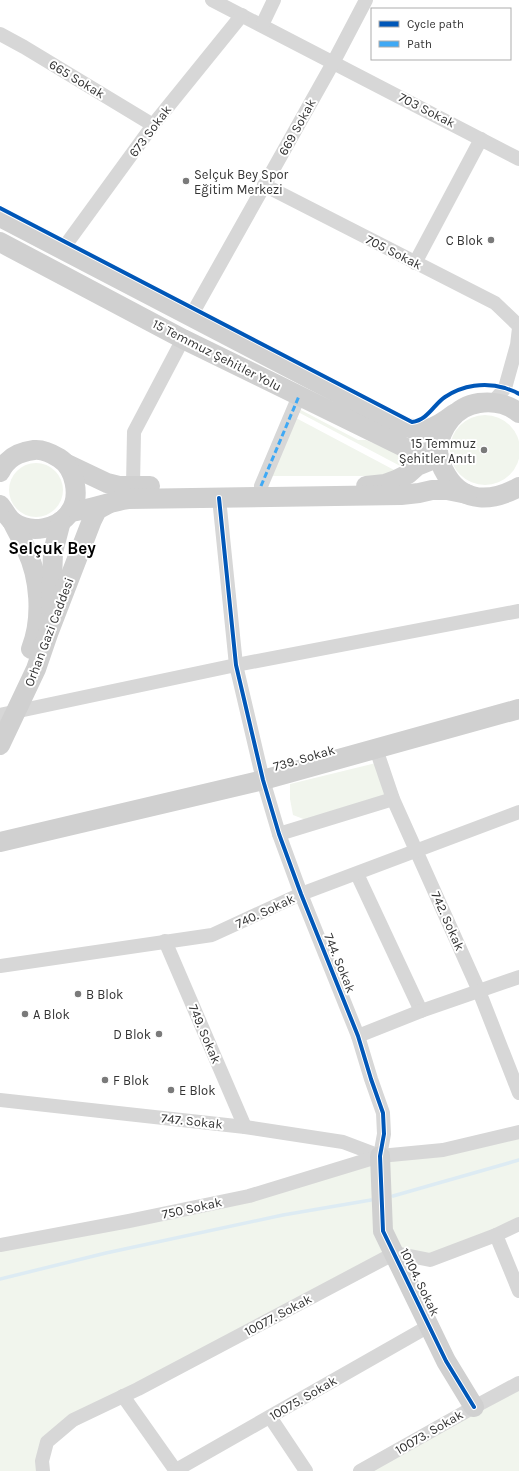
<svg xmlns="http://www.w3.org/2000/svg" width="519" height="1471" viewBox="0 0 519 1471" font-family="Karla,sans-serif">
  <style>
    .green { fill: #f1f5ed }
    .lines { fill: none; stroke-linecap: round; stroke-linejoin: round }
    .stream { stroke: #ddebf3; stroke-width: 3.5 }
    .street { stroke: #d7d7d7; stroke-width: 14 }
    .secondary { stroke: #d0d0d0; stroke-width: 20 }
    .quiet { stroke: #3fa9f5; stroke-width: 3; stroke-dasharray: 6 3; stroke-linecap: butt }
    .cycleway-casing { stroke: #fff; stroke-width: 6 }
    .cycleway { stroke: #0057b8; stroke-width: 4 }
    .poi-dot { fill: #7a7a7a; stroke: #fff; stroke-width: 1.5 }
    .labels { text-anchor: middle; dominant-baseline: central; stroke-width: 4; stroke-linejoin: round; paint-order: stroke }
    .street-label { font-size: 13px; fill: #333; stroke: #fff }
    .poi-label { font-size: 13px; fill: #333; stroke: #fff; text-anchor: start }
    .district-label { font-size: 17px; font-weight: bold; fill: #000; stroke: #fff }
  </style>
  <rect width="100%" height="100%" fill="#fff"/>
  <g class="green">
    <path d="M299,409L358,440H366L410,459L404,468L298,412Z"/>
    <circle cx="485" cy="450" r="35"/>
    <path d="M296,418L396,471L376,476H271Z"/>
    <circle cx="36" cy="490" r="27"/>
    <path d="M376,763L389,796L306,820L293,815L290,799V784Z"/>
    <path d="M519,1132V1224L430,1260L395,1253L47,1442L42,1471H0V1245L129,1221L380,1156Z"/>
    <path d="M519,1387V1471H368Z"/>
  </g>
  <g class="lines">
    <g class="stream">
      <path d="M393,1196L519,1160"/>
      <path d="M0,1279L106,1253L283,1215L371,1200"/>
    </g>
    <g class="street">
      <path d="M212,0L519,159"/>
      <path d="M262,25L274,0"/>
      <path d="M0,34L24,47L153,125"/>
      <path d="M264,185L495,303L519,326"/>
      <path d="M62,250L153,125L242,15"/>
      <path d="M415,263L481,139"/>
      <path d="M191,316L333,63L366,0"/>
      <path d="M493,402L505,388L517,345L519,328"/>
      <path d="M133,486L134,432L183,339"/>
      <path d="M261,486L299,396"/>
      <path d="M219,498L236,665L263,780L279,834L301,894L358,1036L371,1079L383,1113L384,1134L380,1156"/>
      <path d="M0,715L236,665L519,611"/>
      <path d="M376,749L393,799L479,991L519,1093"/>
      <path d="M279,834L393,799"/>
      <path d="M357,874L421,1011"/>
      <path d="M165,941L245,1127"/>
      <path d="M0,966L212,935L301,894L519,812"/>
      <path d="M358,1036L421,1011L519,977"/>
      <path d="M0,1100L245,1127L343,1142L380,1156"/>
      <path d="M496,1235L519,1291"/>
      <path d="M0,1245L129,1221L249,1196L380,1156L443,1150L519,1132"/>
      <path d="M123,1396L176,1471"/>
      <path d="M270,1417L306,1471"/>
      <path d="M176,1470L429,1326"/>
      <path d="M43,1471L42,1461L47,1442L73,1420L138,1389L395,1253L430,1260L496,1235L519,1224"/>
      <path d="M360,1471L474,1407L519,1383"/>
    </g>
    <g class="secondary">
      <path d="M0,217L397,424C423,434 432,431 454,414"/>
      <path d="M0,242L183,339L410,450L422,453L438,450"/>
      <path d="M519,413C508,404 493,401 479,403C456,406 440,427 438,450C438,459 442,468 447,476C464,504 493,501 519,487"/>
      <path d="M67,464L107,483L119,486H150"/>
      <path d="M0,472C7,458 18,452 34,450C43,449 51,453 59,458C75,468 81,496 70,512C58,530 30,534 13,522C8,518 4,510 0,505"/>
      <path d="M366,486L385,484L396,480L408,474L417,466L439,457"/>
      <path d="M70,512C90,510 108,502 128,499L401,495L419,493L432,490H447L467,494"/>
      <path d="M12,521C16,530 22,539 26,549C40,578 43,618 31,649"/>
      <path d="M51,612L53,552L61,521"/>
      <path d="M0,745L36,669L48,634L92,520L97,510L108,504"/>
      <path d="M0,842L263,780L519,709"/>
      <path d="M380,1156L383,1231L446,1361L474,1407"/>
    </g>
    <path class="quiet" d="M261,486L299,396"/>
    <defs>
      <g id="cycleway">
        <path d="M0,208L412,422C428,420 434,404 445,397C463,385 485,382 505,388C510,390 515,391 519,394"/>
        <path d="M219,498L236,665L263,780L279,834L301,894L358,1036L371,1079L383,1113L384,1134L380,1156L383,1231L446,1361L474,1407"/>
      </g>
    </defs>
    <use href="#cycleway" class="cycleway-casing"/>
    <use href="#cycleway" class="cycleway"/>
  </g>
  <g class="poi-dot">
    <circle cx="186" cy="181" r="4"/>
    <circle cx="491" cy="240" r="4"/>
    <circle cx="484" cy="450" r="4"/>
    <circle cx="78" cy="994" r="4"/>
    <circle cx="25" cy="1014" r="4"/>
    <circle cx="159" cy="1034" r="4"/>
    <circle cx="105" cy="1080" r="4"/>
    <circle cx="171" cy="1090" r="4"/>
  </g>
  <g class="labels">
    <g class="street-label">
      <text transform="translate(77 79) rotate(31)">665 Sokak</text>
      <text transform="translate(427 110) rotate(27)">703 Sokak</text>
      <text transform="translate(297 127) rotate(-61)">669 Sokak</text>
      <text transform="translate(150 131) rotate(-53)">673 Sokak</text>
      <text transform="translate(394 252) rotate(27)">705 Sokak</text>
      <text transform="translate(217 355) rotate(27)">15 Temmuz Şehitler Yolu</text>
      <text transform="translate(49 632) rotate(-69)">Orhan Gazi Caddesi</text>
      <text transform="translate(304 758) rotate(-16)">739. Sokak</text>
      <text transform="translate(265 911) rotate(-25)">740. Sokak</text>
      <text transform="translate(448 921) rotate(66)">742. Sokak</text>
      <text transform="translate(340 963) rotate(68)">744. Sokak</text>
      <text transform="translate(205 1034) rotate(67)">749. Sokak</text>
      <text transform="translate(192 1121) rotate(6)">747. Sokak</text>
      <text transform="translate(192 1208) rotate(-12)">750 Sokak</text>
      <text transform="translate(420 1282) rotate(64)">10104. Sokak</text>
      <text transform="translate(278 1315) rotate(-28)">10077. Sokak</text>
      <text transform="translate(303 1398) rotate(-30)">10075. Sokak</text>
      <text transform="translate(429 1432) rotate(-30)">10073. Sokak</text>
    </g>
    <g class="poi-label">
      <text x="194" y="174">Selçuk Bey Spor<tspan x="194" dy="15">Eğitim Merkezi</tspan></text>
      <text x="483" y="240" text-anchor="end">C Blok</text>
      <text x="476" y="443" text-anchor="end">15 Temmuz<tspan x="476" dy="15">Şehitler Anıtı</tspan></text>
      <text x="86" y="994">B Blok</text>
      <text x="33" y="1014">A Blok</text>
      <text x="151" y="1034" text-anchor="end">D Blok</text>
      <text x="113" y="1080">F Blok</text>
      <text x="179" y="1090">E Blok</text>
    </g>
    <g class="district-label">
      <text x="52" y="548">Selçuk Bey</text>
    </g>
  </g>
  <rect x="371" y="8" width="140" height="52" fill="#ffffff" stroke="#adadad"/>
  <rect x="379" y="21" width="20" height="6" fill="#0057b8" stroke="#adadad"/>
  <text x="407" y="28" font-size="12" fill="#333333">Cycle path</text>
  <rect x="379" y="41" width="20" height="6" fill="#3fa9f5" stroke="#adadad"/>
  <text x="407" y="48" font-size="12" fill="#333333">Path</text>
</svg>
